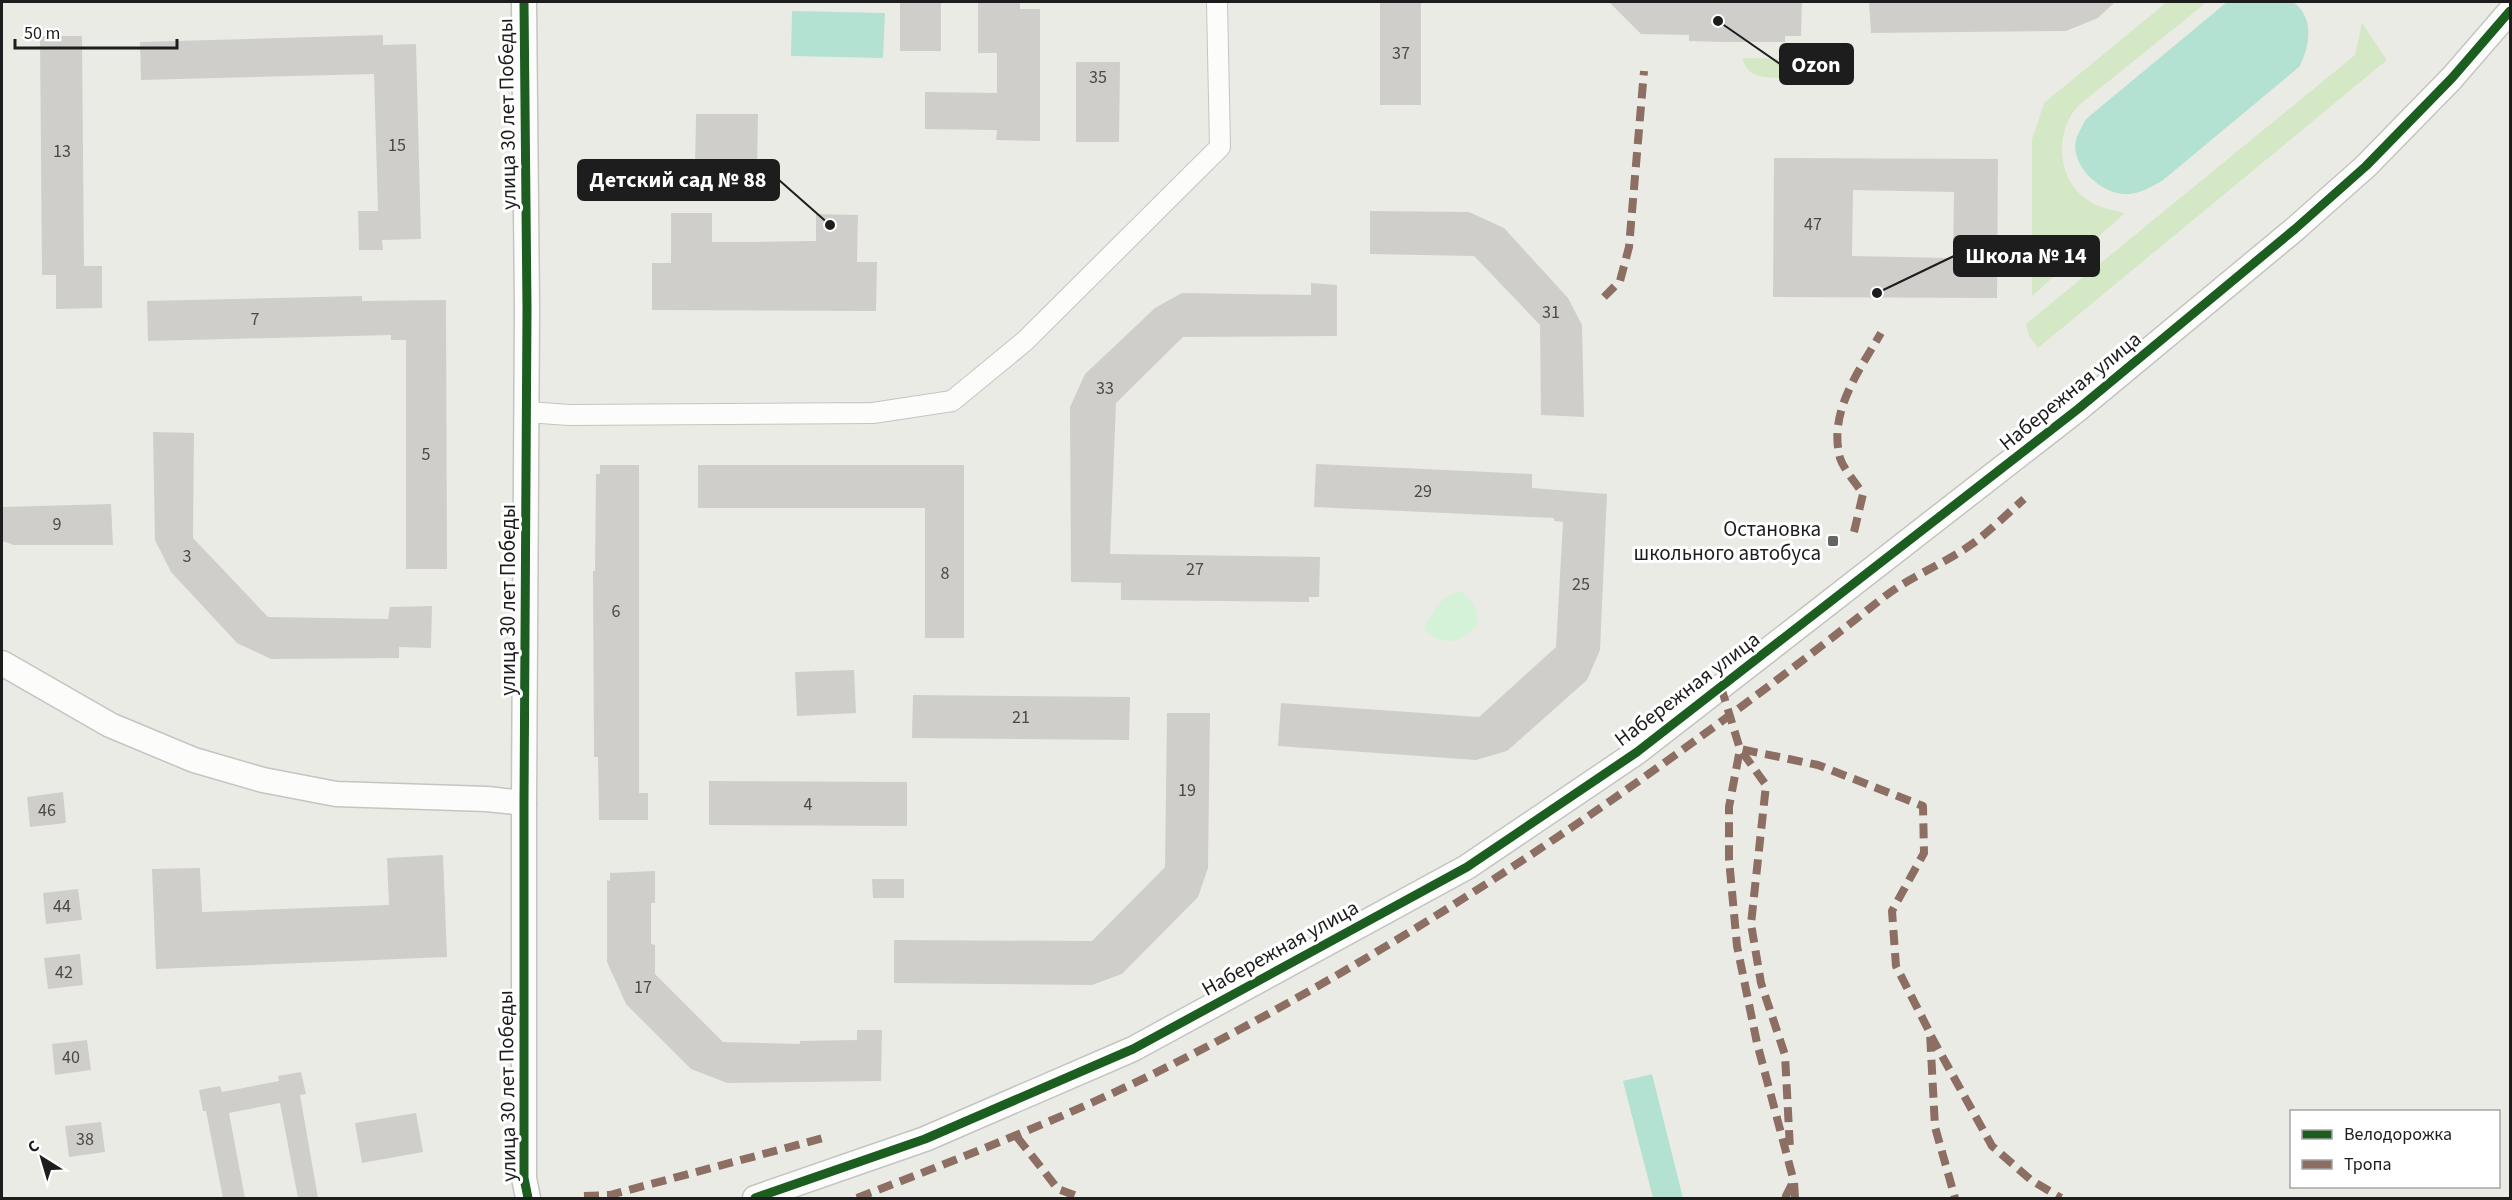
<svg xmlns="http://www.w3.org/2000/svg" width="2512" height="1200" viewBox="0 0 2512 1200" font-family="'Source Sans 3',sans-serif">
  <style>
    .grass { fill: #d4e8c6 }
    .park { fill: #d4f2d8 }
    .pitch { fill: #b3e2d2 }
    .building { fill: #d0cecb; fill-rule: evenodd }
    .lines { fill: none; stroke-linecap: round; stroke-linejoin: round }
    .minor-casing { stroke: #c4c4c2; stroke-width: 22 }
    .tertiary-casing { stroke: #c4c4c2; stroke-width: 27 }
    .minor { stroke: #fcfcfb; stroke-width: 20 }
    .tertiary { stroke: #fcfcfb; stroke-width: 24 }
    .quiet { stroke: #8d6e63; stroke-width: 8; stroke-dasharray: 15 8; stroke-linecap: butt }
    .cycleway-casing { stroke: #fff; stroke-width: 13 }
    .cycleway { stroke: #1b5e20; stroke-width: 9 }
    .poi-dot { fill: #656563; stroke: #fff; stroke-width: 2 }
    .labels { text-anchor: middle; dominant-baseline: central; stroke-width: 6; stroke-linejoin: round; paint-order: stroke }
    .number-label { font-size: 18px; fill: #4a4948 }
    .street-label { font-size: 21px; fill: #1d1d1d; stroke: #fff }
    .poi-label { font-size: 21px; fill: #1d1d1d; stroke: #fff; text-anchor: end }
    .leader { fill: none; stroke: #1d1d1d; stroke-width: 2 }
    .callout-dot { fill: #1d1d1d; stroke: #fff; stroke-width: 2 }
    .callout { fill: #1d1d1d; stroke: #1d1d1d; stroke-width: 2 }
    .callout-label { font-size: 22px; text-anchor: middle; font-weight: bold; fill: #fff }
  </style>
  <rect width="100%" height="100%" fill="#ebebe6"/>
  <g class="grass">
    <path d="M2167,2H2207L2079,105C2054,131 2056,180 2089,201C2100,208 2112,210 2125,213L2032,296V139L2044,103Z"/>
    <path d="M2362,23L2387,60L2038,348L2029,336L2026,324L2355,55Z"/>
    <path d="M1743,58L1807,59L1806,68L1794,78C1777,77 1745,82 1743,58Z"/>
  </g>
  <path class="park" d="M1460,591C1472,599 1478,610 1478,624C1459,645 1445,647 1424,629C1432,611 1440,597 1460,591Z"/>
  <g class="pitch">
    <path d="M2227,2H2293C2315,17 2310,47 2299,67L2162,181C2152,186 2140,194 2127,194C2102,195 2070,166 2076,140C2078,133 2083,125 2086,119Z"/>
    <path d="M792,11L885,13L883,58L791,56Z"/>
    <path d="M1652,1074L1683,1198H1653L1623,1081Z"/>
  </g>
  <g class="building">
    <rect x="900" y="2" width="41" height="49"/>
    <path d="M978,2H1020V9H1040V141L996,140L997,130L925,129V92L997,93V53H978Z"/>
    <rect x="1380" y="2" width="41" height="103"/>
    <path d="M1609,2H1802L1801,36H1785V42H1722L1689,41V35L1641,34Z"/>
    <path d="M1869,2H2115L2098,18L2066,31L1871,33Z"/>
    <path d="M383,35V45L416,44L421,239L382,240L383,250H359L358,211H378L374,74L141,80L140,42Z"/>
    <path d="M40,36H82L84,266H102V308L56,309V275H42Z"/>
    <path d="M1076,62H1120L1119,142H1076Z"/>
    <path d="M696,114H758L757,170H695Z"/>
    <path d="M1774,158L1998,159L1997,298L1773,297ZM1853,190L1954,192L1953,258L1852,256Z"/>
    <path d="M1370,211L1469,212L1504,228L1568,298L1582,325L1584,417L1541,415L1540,325L1474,256L1370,254Z"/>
    <path d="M671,213H712V242H754L816,241V214L858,215L857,262H877L876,311L652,310V263H671Z"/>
    <path d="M1311,283L1337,285V336L1183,337L1116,403L1110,554L1320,557L1319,597H1309V602L1121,600V583L1071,582L1070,407L1085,374L1155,308L1182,293L1311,295Z"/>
    <path d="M362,296V301L446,300L447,569H406V340H391V335L148,341L147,301Z"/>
    <path d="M153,432L194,433L193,538L268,617L388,619L390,607L432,606L431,648L399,647V658L271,659L237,643L171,572L155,540Z"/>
    <path d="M1316,464L1532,474V488L1607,494L1600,650L1587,680L1507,751L1476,760L1278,746L1281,703L1479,717L1556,647L1563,522L1554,521V518L1314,507Z"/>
    <path d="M600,465H639V793H648V820H599L598,757H594L593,571H595L596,474H600Z"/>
    <path d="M698,465H964V638H925V508H698Z"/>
    <path d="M111,504L113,545H14L2,541V507Z"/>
    <path d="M854,670L856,713L797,716L795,672Z"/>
    <path d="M913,695L1130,697L1129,740L912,738Z"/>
    <path d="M1167,713H1210L1208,868L1198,897L1122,974L1092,985L894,983V940L1092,941L1165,867Z"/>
    <path d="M709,781L907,782V826L709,825Z"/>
    <path d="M63,792L66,823L30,827L27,797Z"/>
    <path d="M443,855L447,957L156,969L152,869L200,868L202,912L389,905L387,858Z"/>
    <path d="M655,871V903H651V944L655,945V974L723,1042L800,1044V1041L857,1040V1030H882L881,1081L727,1083L691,1069L626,1004L607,962V880L610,881V873Z"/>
    <path d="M872,879H904V898H873Z"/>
    <path d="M78,889L82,920L46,924L43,893Z"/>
    <path d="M80,954L83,985L48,989L44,958Z"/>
    <path d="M87,1040L91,1070L55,1075L52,1044Z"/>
    <path d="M301,1072L306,1094L300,1095L318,1198H298L280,1103L229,1113L245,1198H223L206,1111H203L199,1090L220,1086L222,1092L279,1081L278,1076Z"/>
    <path d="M416,1113L423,1152L362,1163L355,1123Z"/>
    <path d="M101,1122L105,1152L69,1157L65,1126Z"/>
  </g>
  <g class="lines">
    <defs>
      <path id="minor" d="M527,412L569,415L873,413L952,401L1025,341L1220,147L1217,2"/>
      <g id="tertiary">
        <path d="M524,2L527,309L524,803V1178L528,1198"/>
        <path d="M2,663L110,725L194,760L263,780L336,794L487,799L524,803"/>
        <path d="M755,1198L925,1139L1133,1049L1467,867L1637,752L2078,409L2295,229L2366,166L2452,78L2510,11"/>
      </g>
    </defs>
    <use href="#minor" class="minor-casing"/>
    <use href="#tertiary" class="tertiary-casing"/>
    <use href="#minor" class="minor"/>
    <use href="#tertiary" class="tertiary"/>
    <g class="quiet">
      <path d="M1604,297L1620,281L1629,247L1644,71"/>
      <path d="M1854,532L1863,494C1856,483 1844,470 1840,458C1828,412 1859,371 1881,333"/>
      <path d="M1721,687L1740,749L1766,785L1751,924L1761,983L1785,1055L1790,1149"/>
      <path d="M1931,1036L1992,1146L2031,1180L2061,1198"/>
      <path d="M1017,1137L1058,1189L1082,1198"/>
      <path d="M584,1196L610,1195L827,1137"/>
      <path d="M857,1198C966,1156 1075,1114 1179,1061C1431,933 1663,772 1884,597C1911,576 1944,564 1972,544C1990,531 2007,514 2024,499"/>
      <path d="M1785,1198L1793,1182"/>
      <path d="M1795,1198L1794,1182L1757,1043L1737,946L1729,859V807L1740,749L1818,765L1923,806L1924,853L1892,911L1896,966L1930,1033L1935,1127L1955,1198"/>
    </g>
    <defs>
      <g id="cycleway">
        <path d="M524,2L527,309L524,803V1178L528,1198"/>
        <path d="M755,1198L925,1139L1133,1049L1467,867L1637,752L2078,409L2295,229L2366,166L2452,78L2510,11"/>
      </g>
    </defs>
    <use href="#cycleway" class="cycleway-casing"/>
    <use href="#cycleway" class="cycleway"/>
  </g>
  <rect class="poi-dot" x="1827" y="535" width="12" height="12" rx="3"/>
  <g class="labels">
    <g class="number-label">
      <text x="1401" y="53">37</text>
      <text x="1098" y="77">35</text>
      <text x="397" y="145">15</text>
      <text x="62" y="151">13</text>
      <text x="1813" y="224">47</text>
      <text x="1551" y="312">31</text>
      <text x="255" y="319">7</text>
      <text x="1105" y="388">33</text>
      <text x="426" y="454">5</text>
      <text x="1423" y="491">29</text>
      <text x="57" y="524">9</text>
      <text x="187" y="556">3</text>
      <text x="1195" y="569">27</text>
      <text x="945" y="573">8</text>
      <text x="1581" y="584">25</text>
      <text x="616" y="611">6</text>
      <text x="1021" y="717">21</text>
      <text x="1187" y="790">19</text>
      <text x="808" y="804">4</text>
      <text x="47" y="810">46</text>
      <text x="62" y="906">44</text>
      <text x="64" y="972">42</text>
      <text x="643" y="987">17</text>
      <text x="71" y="1057">40</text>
      <text x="85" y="1139">38</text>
    </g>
    <g class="street-label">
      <text transform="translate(507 114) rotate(-91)">улица 30 лет Победы</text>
      <text transform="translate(2070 391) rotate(-39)">Набережная улица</text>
      <text transform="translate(508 600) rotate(-90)">улица 30 лет Победы</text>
      <text transform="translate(1687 689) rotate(-37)">Набережная улица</text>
      <text transform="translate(1280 948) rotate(-29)">Набережная улица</text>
      <text transform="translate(507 1086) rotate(-91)">улица 30 лет Победы</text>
    </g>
    <g class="poi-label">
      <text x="1821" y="529">Остановка<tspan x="1821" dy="24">школьного автобуса</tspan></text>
    </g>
  </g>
  <path class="leader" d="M1718 21L1780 64M830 225L779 180M1877 293L1954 256"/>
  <g class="callout-dot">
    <circle cx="1718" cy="21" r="6"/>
    <circle cx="830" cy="225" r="6"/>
    <circle cx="1877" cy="293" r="6"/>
  </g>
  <g class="callout">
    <rect x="1780" y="44" width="73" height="40" rx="6"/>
    <rect x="578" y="160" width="201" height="40" rx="6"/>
    <rect x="1954" y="236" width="145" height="40" rx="6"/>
  </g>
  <g class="callout-label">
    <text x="1816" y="72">Ozon</text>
    <text x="678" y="187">Детский сад № 88</text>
    <text x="2026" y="263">Школа № 14</text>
  </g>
  <rect width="2512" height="1200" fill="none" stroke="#1d1d1d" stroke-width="6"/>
  <rect x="2290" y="1110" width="210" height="78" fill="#ffffff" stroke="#a5a5a5" stroke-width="1.5"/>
  <rect x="2302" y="1130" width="30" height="9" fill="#1b5e20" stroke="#a5a5a5" stroke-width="1.5"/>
  <text x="2344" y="1140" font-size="18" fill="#1d1d1d">Велодорожка</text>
  <rect x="2302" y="1160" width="30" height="9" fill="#8d6e63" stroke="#a5a5a5" stroke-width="1.5"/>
  <text x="2344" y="1170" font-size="18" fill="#1d1d1d">Тропа</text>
  <g transform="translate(42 1158) rotate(323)" stroke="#ffffff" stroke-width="4.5" paint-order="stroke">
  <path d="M0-4.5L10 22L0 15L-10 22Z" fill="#1d1d1d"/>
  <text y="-9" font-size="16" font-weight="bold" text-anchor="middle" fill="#1d1d1d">С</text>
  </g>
  <path d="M15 39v9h162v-9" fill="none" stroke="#1d1d1d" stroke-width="3"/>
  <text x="24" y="39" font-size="18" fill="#1d1d1d" stroke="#ffffff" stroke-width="4.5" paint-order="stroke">50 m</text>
</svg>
